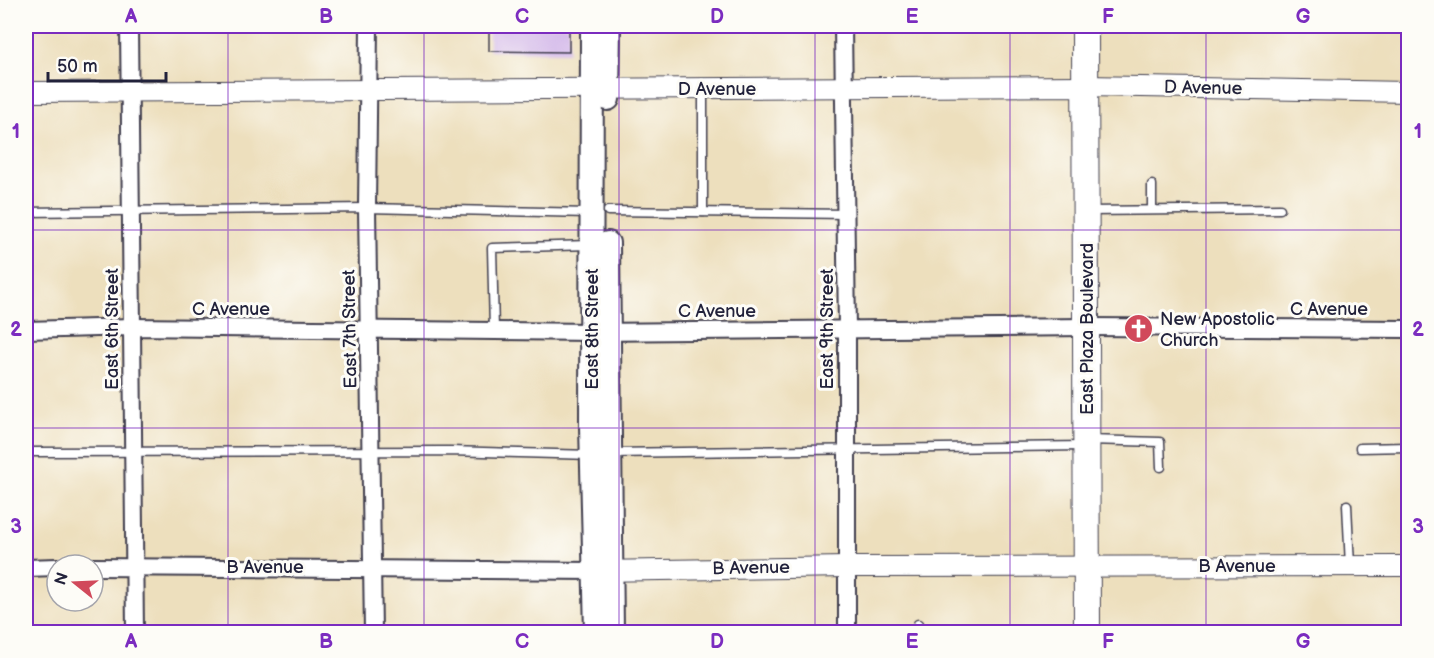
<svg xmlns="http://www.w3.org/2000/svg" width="1434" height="658" viewBox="0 0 1434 658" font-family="'Balsamiq Sans',sans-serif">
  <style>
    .building { fill: #d0b3e9 }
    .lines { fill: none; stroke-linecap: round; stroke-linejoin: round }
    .service-casing { stroke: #403e4e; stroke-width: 11 }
    .minor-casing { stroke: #403e4e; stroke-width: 20 }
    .tertiary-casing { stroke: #403e4e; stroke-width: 22 }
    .secondary-casing { stroke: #403e4e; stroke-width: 26 }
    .primary-casing { stroke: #403e4e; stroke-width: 28 }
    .service { stroke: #fff; stroke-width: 8 }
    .minor { stroke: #fff; stroke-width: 16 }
    .tertiary { stroke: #fff; stroke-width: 20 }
    .secondary { stroke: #fff; stroke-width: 22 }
    .primary { stroke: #fff; stroke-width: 26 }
    .grid { fill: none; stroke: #7b2cbf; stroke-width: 1.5; stroke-opacity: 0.55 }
    .labels { text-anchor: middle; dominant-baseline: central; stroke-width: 6; stroke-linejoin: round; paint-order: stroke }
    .street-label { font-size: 18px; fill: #22223b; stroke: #fdfcf7 }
    .poi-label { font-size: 18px; fill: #22223b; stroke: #fdfcf7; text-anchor: start }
    .neatline { fill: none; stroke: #7b2cbf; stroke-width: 2 }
    .grid-label { font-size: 20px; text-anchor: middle; font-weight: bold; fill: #7b2cbf }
  </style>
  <rect width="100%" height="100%" fill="#fdfcf7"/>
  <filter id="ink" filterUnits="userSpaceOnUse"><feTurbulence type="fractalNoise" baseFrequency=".0167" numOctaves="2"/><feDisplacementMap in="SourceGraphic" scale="12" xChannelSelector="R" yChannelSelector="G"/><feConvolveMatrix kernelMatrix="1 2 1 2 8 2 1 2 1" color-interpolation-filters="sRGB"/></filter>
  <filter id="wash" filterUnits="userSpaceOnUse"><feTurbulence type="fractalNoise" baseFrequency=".008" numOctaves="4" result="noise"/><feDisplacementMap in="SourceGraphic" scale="24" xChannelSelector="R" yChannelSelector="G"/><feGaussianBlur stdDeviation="1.35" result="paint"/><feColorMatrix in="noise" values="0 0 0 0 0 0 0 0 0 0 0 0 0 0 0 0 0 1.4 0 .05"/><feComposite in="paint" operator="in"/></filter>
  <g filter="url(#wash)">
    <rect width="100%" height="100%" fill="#eddfbd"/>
    <g id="blocks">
      <path class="building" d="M489,26H569V52L489,51Z"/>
    </g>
  </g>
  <g filter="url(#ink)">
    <use href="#blocks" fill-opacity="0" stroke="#403e4e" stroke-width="1.5"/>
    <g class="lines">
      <defs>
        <g id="service">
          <path d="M703,89V212"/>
          <path d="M1152,209V185"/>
          <path d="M608,211L847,214"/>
          <path d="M1088,211L1280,209"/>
          <path d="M26,212L367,208L589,213"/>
          <path d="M494,330L492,248L589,245"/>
          <path d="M1088,440L1160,442L1161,467"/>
          <path d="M1360,448L1408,447"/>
          <path d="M26,452L450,451L592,455"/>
          <path d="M611,453L1084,446"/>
          <path d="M1347,505L1350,566"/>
          <path d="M918,624V632"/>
        </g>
        <g id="minor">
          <path d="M129,26L135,632"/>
          <path d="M369,26L367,208L373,632"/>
          <path d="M843,26L847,330V632"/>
          <path d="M26,330L132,327L593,332L1087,327L1408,329"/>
          <path d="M93,567L596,571"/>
          <path d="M26,568L57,567"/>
        </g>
        <g id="tertiary">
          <path d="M26,92L1086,86L1408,92"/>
          <path d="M598,571L847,567L1408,566"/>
        </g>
        <g id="secondary">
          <path d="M592,26L591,426L596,632"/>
          <path d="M608,99L609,26"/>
          <path d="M608,243L612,632"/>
        </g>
        <path id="primary" d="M1085,26L1087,632"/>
      </defs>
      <use href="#service" class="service-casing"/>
      <use href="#minor" class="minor-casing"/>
      <use href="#tertiary" class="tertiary-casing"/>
      <use href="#secondary" class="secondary-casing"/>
      <use href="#primary" class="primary-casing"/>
      <use href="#service" class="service"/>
      <use href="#minor" class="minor"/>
      <use href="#tertiary" class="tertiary"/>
      <use href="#secondary" class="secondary"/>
      <use href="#primary" class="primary"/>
    </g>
  </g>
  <path class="grid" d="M228,26V632M424,26V632M619,26V632M815,26V632M1010,26V632M1206,26V632M26,230H1408M26,428H1408"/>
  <defs>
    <symbol id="church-disc" viewBox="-11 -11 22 22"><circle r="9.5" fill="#d1495b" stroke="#fdfcf7"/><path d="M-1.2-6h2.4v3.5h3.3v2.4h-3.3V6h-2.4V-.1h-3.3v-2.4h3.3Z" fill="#fff"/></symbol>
  </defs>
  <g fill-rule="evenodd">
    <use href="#church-disc" x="1122" y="312" width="33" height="33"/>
  </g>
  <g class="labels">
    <g class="street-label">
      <text transform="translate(1203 88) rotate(1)">D Avenue</text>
      <text x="717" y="89">D Avenue</text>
      <text x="231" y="309">C Avenue</text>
      <text x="1329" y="309">C Avenue</text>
      <text x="717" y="311">C Avenue</text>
      <text transform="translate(112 329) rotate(-90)">East 6th Street</text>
      <text transform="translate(350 329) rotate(-91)">East 7th Street</text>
      <text transform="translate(592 329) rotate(-90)">East 8th Street</text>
      <text transform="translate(827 329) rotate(-90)">East 9th Street</text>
      <text transform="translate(1087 329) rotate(-90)">East Plaza Boulevard</text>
      <text x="1237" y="566">B Avenue</text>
      <text x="265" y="567">B Avenue</text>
      <text transform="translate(751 568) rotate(-1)">B Avenue</text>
    </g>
    <g class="poi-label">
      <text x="1160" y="319">New Apostolic<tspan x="1160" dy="21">Church</tspan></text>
    </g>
  </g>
  <rect width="1434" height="658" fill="none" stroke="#fdfcf7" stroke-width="66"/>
  <g transform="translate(75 583) rotate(288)"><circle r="28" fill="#fdfcf7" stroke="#a5a5ac" stroke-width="1.5"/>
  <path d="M0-4.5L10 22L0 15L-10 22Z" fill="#d1495b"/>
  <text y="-9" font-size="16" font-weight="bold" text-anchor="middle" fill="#22223b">N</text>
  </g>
  <path d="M48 72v9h118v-9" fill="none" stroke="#22223b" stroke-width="3"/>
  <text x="57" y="72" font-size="18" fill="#22223b" stroke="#fdfcf7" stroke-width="4.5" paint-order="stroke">50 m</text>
  <rect x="33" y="33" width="1368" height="592" class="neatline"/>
  <g class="grid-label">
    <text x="131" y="23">A</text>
    <text x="326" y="23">B</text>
    <text x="522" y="23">C</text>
    <text x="717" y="23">D</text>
    <text x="912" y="23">E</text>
    <text x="1108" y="23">F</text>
    <text x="1303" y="23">G</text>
    <text x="16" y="138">1</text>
    <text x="1418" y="138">1</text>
    <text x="16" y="336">2</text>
    <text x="1418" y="336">2</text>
    <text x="16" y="533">3</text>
    <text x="1418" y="533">3</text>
    <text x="131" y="648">A</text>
    <text x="326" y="648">B</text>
    <text x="522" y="648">C</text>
    <text x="717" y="648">D</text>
    <text x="912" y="648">E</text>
    <text x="1108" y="648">F</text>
    <text x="1303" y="648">G</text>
  </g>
</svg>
